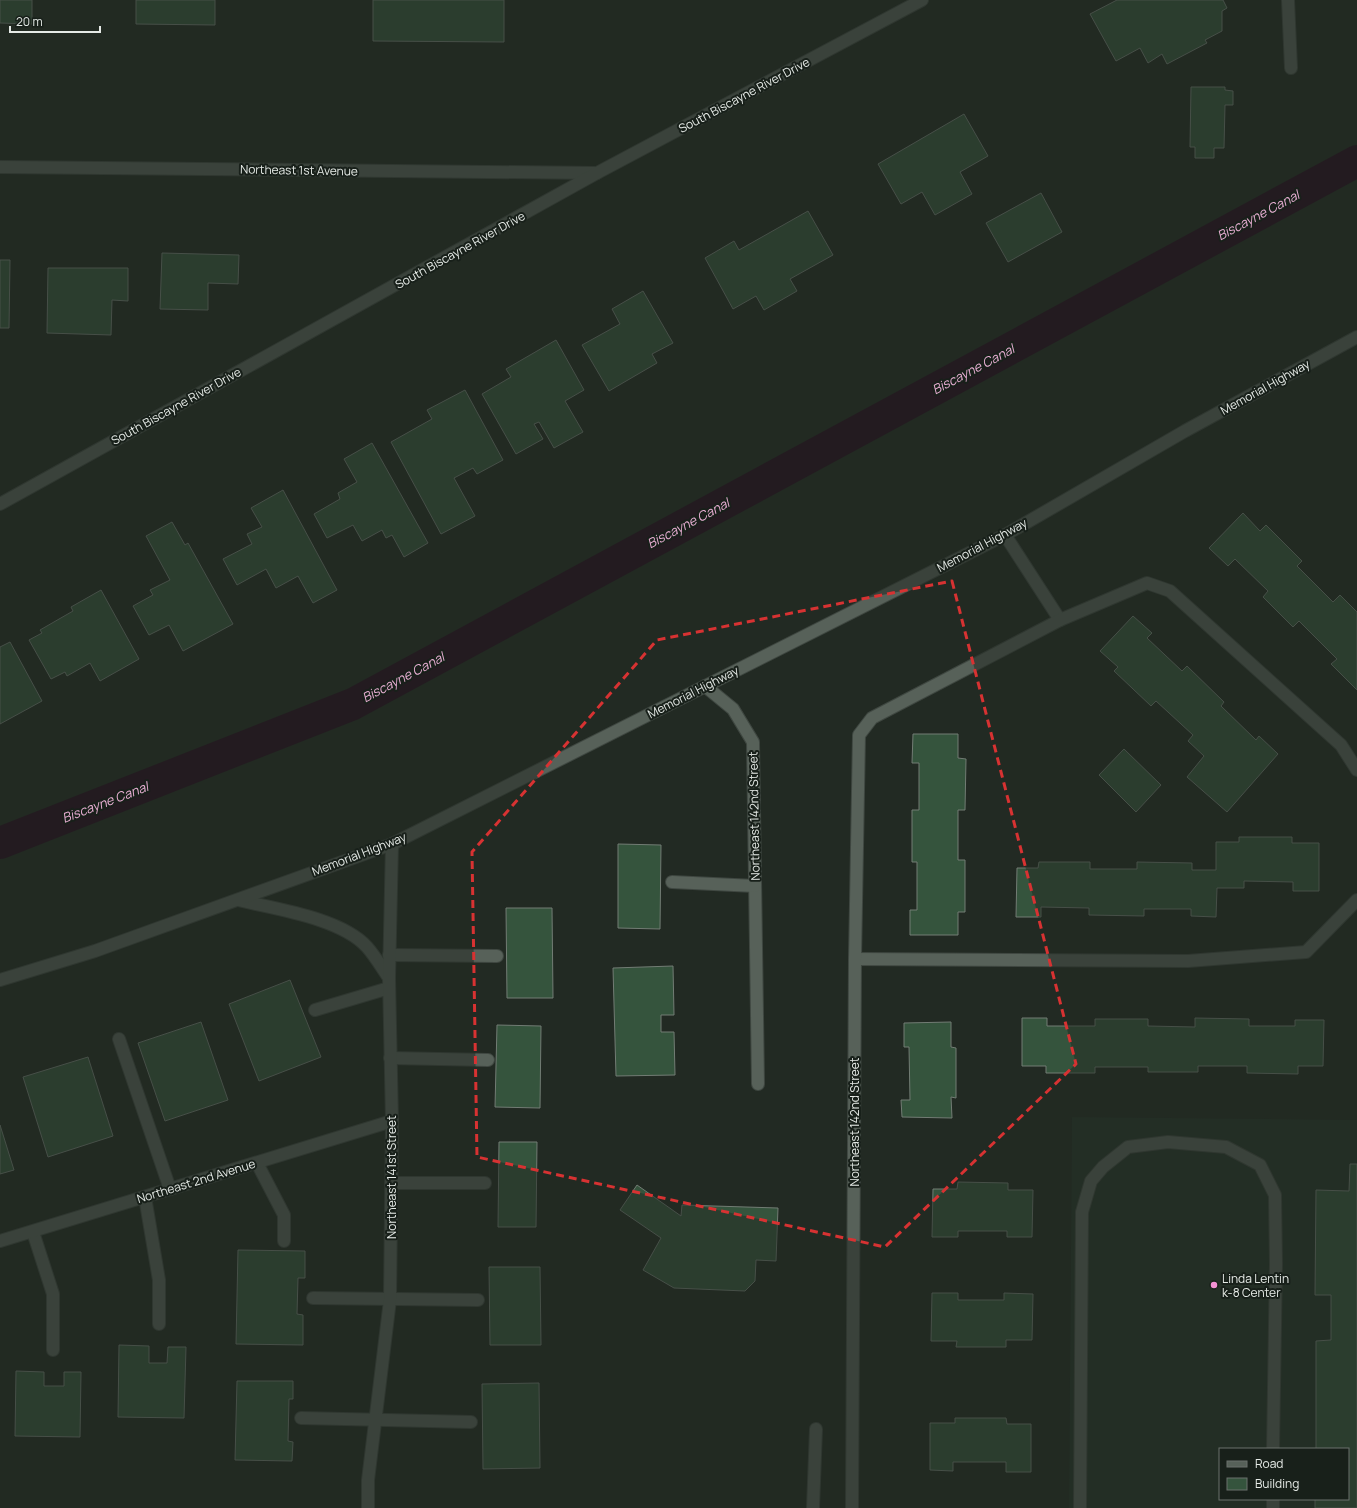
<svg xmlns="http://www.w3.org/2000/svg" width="1357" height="1508" viewBox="0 0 1357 1508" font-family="Manrope,sans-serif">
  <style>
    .built { fill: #253328; fill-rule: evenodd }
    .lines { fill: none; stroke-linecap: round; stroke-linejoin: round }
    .canal { stroke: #250b1d; stroke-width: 32 }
    .building { fill: #35543d; stroke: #727c74 }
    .minor-casing { stroke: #3f4741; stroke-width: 14 }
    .minor { stroke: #576159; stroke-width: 12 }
    .marked { fill: none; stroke: #d73232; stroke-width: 3; stroke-dasharray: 8 5; stroke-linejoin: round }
    .poi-dot { fill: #f491d4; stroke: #18201a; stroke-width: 1.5 }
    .labels { text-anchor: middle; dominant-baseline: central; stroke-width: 4; stroke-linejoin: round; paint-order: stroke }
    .street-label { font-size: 12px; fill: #e5eae6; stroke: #18201a }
    .poi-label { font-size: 12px; fill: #e5eae6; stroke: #18201a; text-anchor: start }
    .water-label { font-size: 13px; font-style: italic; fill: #e9afd4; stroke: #18201a }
  </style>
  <rect width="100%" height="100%" fill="#222a23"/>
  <path class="built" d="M1072,1117L1357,1120V1508H1069ZM1220,1449H1348V1499H1220Z"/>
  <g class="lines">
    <path class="canal" d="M0,843L353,704L1357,161"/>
  </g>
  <g class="building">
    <path d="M0,0H32V24L0,23Z"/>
    <path d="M136,0H215V25L136,24Z"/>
    <path d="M373,0H504V42L373,41Z"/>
    <path d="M1117,0H1223L1227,8L1222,11V31L1205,40L1207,43L1167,64L1162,54L1148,63L1140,48L1116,61L1090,14Z"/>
    <path d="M1191,87H1225V90L1233,91V105H1225L1224,148H1214V158H1195V147H1190Z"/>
    <path d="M964,114L988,156L960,172L972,194L935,215L922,192L901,204L878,164Z"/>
    <path d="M1041,193L1062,232L1008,262L986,223Z"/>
    <path d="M808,211L833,255L790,279L797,291L764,310L756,296L733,309L705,258L734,241L739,250Z"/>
    <path d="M162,253L239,255L238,284L208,283V310L160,309Z"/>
    <path d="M0,260H10L9,328H0Z"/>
    <path d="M48,268H128V301L112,300L111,335L47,333Z"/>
    <path d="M643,291L673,343L652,354L657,363L609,391L582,345L620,324L612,309Z"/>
    <path d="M556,340L584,390L565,401L583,432L554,448L539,422L534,424L543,439L516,454L482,394L511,377L506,369Z"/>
    <path d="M465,390L503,460L477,474L473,468L454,478L475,516L441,534L391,442L432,419L427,410Z"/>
    <path d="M372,443L428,543L404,557L392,535L386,538L382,530L362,541L353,525L327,538L314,514L340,499L338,493L357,482L344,459Z"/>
    <path d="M283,490L337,590L313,603L298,576L276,588L266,569L237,585L223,559L252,544L247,534L262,527L251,508Z"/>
    <path d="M1243,513L1260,531L1266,525L1302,561L1297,566L1333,602L1340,595L1357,612V690L1331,664L1337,659L1299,621L1293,627L1263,597L1268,591L1235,559L1228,566L1209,548Z"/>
    <path d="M172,522L185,545L188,543L233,624L183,651L169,625L149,635L133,606L153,595L150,590L170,580L146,536Z"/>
    <path d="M101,590L139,659L100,681L90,663L67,676L65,672L51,679L29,640L42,633L40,630L73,611L71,607Z"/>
    <path d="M1133,616L1152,633L1147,638L1182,671L1187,666L1224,702L1221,706L1256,740L1259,736L1278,754L1227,812L1187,777L1204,756L1188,741L1193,735L1156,701L1151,706L1114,671L1118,667L1100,651Z"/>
    <path d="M10,642L42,701L0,724V647Z"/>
    <path d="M913,734H958V758L966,759L965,810H958V860H965V912H958V935H910V910H917V862H912V810H919V763H912Z"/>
    <path d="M1124,749L1161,785L1136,812L1099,775Z"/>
    <path d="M1239,837H1292V843H1319V891H1293V882L1244,881V888H1217L1216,917L1191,916V909H1144V916L1089,915V908L1041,907V917H1016L1017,868H1038L1039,862H1090V869H1137V862L1192,863V870H1216V842H1239Z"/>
    <path d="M618,844L661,845L660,929L618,928Z"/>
    <path d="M506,908H552L553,998H507Z"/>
    <path d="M673,966L674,1015H661V1032H674L675,1075L616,1076L613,968Z"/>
    <path d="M290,980L321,1057L259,1081L229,1004Z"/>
    <path d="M1022,1018H1047V1026H1095V1019H1148V1026L1195,1027V1018L1249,1019V1026H1295V1020H1324L1323,1066H1298V1074L1247,1073V1066H1198V1072H1148V1067H1095V1073H1046V1066H1022Z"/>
    <path d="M201,1022L228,1100L165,1121L138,1043Z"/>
    <path d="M951,1022V1047L956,1048V1098L951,1097L952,1118L902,1117L901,1100H910L909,1047H904V1023Z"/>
    <path d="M497,1025L541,1026L540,1108L495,1107Z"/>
    <path d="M88,1057L113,1136L48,1157L23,1077Z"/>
    <path d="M0,1125L14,1170L0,1174Z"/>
    <path d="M499,1142H537L536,1227H498Z"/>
    <path d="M1350,1164H1357V1508H1315V1499H1348V1449H1316V1341L1331,1340V1295H1315L1316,1190L1349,1191Z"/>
    <path d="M958,1182L1008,1183V1190H1033L1032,1237H1007V1231H958V1237H932L933,1189H957Z"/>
    <path d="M637,1185L681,1216L682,1205L778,1208L776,1261L756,1260L755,1281L745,1291L674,1288L643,1270L661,1238L620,1210Z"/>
    <path d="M238,1250L305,1251V1278H298L297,1314L303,1315V1345L236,1344Z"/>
    <path d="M489,1267H540L541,1345H490Z"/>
    <path d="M932,1293H958V1300H1004V1293L1033,1294L1032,1340H1006V1347H956L957,1341H931Z"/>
    <path d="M119,1345L149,1346V1363H167L168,1347H186L184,1418L118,1417Z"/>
    <path d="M16,1371L44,1372V1386H64V1372H81L80,1437L15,1436Z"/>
    <path d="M237,1381H293V1399H289L288,1441L293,1442L292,1461L235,1460Z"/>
    <path d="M539,1383L540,1468L483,1469L482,1384Z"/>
    <path d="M955,1418H1006L1007,1424H1031V1472H1006V1462H953V1471L930,1470V1423H955Z"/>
  </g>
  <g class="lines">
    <defs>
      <g id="minor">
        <path d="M1288,0L1291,68"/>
        <path d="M0,167L597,173"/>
        <path d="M0,504L597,173L922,0"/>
        <path d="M1005,535L1060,620"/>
        <path d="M705,686L733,709L753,742L758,1084"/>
        <path d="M672,882L755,886"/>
        <path d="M238,900C275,909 341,918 367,947C375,956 382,968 389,978"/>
        <path d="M389,955L497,956"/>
        <path d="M855,959L1188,961L1306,952L1357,900"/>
        <path d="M0,980L95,951L392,844L1005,535L1185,431L1357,337"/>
        <path d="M315,1010L389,988"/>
        <path d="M119,1039L170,1189"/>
        <path d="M390,1058L488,1060"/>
        <path d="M257,1163L284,1215V1241"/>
        <path d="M391,1183H485"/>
        <path d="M145,1197L159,1280V1324"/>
        <path d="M33,1232L53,1294V1350"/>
        <path d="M0,1241L392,1121"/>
        <path d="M313,1298L478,1300"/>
        <path d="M301,1418L471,1422"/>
        <path d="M368,1508V1480L390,1300L392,1121L389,978L392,844"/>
        <path d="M813,1508L816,1429"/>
        <path d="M852,1508L855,959L859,735L872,718L1060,620L1147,583L1170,591L1341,745L1357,770"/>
        <path d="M1080,1508L1082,1212L1091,1181L1103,1167L1128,1147L1168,1142L1226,1147L1260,1165L1275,1195L1276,1264L1273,1449"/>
        <path d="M1273,1508V1499"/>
      </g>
    </defs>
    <use href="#minor" class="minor-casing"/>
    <use href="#minor" class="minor"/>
  </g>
  <path d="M0 0H1357V1508H0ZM952,581L1076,1064L885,1247L477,1157L472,852L657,640Z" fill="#222a23" fill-opacity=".55" fill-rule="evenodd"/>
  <path class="marked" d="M952,581L1076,1064L885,1247L477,1157L472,852L657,640Z"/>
  <circle class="poi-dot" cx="1214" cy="1285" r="4"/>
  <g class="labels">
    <g class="street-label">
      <text transform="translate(744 95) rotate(-28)">South Biscayne River Drive</text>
      <text transform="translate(299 170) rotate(1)">Northeast 1st Avenue</text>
      <text transform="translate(460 250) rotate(-29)">South Biscayne River Drive</text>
      <text transform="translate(1265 387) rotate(-29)">Memorial Highway</text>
      <text transform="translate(176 406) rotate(-29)">South Biscayne River Drive</text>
      <text transform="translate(982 545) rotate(-28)">Memorial Highway</text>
      <text transform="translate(693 692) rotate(-27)">Memorial Highway</text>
      <text transform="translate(754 816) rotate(-91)">Northeast 142nd Street</text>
      <text transform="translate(359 854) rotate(-21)">Memorial Highway</text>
      <text transform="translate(854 1122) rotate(-90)">Northeast 142nd Street</text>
      <text transform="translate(391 1177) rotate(-90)">Northeast 141st Street</text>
      <text transform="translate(196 1181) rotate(-17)">Northeast 2nd Avenue</text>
    </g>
    <g class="poi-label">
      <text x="1222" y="1278">Linda Lentin<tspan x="1222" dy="14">k-8 Center</tspan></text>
    </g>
    <g class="water-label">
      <text transform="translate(1258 215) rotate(-28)">Biscayne Canal</text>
      <text transform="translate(973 369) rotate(-28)">Biscayne Canal</text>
      <text transform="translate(688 523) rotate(-28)">Biscayne Canal</text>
      <text transform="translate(403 677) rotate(-28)">Biscayne Canal</text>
      <text transform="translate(105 802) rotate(-21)">Biscayne Canal</text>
    </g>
  </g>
  <rect x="1219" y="1448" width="130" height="52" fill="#18201a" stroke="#6a716c"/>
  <rect x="1227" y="1461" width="20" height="6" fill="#576159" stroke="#6a716c"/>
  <text x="1255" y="1468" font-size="12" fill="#e5eae6">Road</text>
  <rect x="1227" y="1478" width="20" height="12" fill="#35543d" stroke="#6a716c"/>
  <text x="1255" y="1488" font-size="12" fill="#e5eae6">Building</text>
  <path d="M10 26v6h90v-6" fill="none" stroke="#e5eae6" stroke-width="2"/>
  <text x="16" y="26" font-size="12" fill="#e5eae6" stroke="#18201a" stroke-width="3" paint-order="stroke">20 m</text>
</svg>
